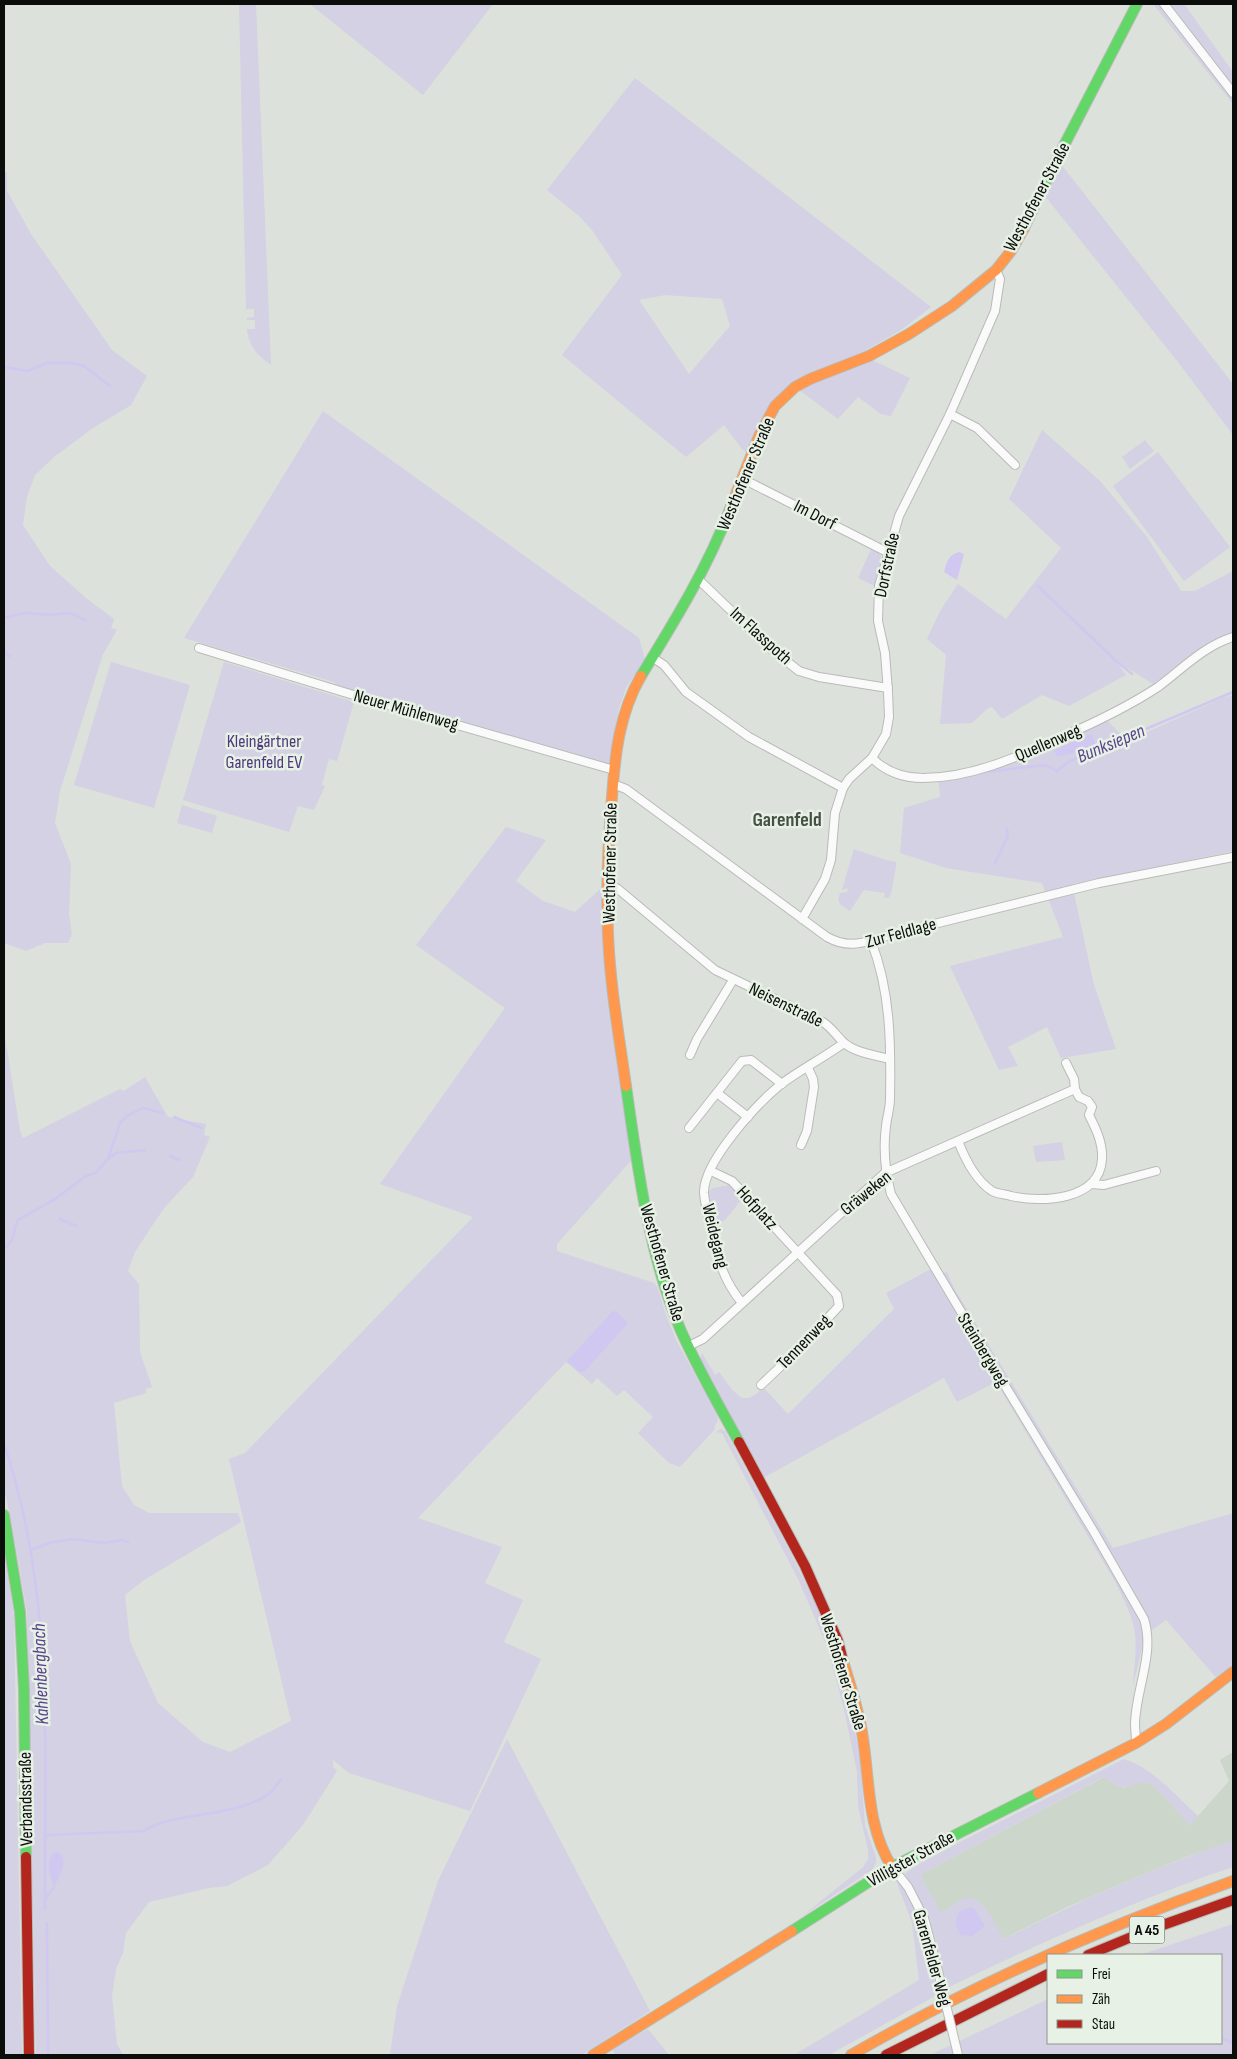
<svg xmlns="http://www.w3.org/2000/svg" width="1237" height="2059" viewBox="0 0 1237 2059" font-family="'Sofia Sans Condensed',sans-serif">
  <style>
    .built { fill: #ccd6ca }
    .green { fill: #d3d1e3; fill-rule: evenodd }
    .water { fill: #d0c8f0 }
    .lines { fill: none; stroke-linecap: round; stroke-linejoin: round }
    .stream { stroke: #d0c8f0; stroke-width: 2.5 }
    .street-casing { stroke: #b8bcb7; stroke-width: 10 }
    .fast-casing { stroke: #b8bcb7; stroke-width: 12 }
    .slow-casing { stroke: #b8bcb7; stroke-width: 12 }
    .jam-casing { stroke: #b8bcb7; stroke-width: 12 }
    .street { stroke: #fafafa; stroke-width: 8 }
    .fast { stroke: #63d668; stroke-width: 10 }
    .slow { stroke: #ff974d; stroke-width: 10 }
    .jam { stroke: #b3261e; stroke-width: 10 }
    .street-bridge-casing { stroke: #b8bcb7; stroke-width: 10; stroke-linecap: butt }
    .street-bridge { stroke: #fafafa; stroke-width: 8 }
    .labels { text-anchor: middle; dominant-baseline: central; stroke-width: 5; stroke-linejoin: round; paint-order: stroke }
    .shield { fill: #e7f1e5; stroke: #4c514b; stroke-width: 1 }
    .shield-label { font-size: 16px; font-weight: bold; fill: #0a0d09 }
    .street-label { font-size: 18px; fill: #0a0d09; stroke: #e7f1e5 }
    .park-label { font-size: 18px; fill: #4d387d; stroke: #e7f1e5 }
    .water-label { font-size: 19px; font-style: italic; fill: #59448b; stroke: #e7f1e5 }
    .quarter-label { font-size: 20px; font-weight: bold; fill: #475045; stroke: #e7f1e5 }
  </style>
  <rect width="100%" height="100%" fill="#dce1db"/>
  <path class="built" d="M1233,1752V1841L1183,1858L1125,1882L1065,1908L1003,1939L983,1904L965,1899L941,1913L920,1875L1104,1777L1117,1786L1124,1788L1134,1783L1146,1782L1153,1785L1190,1825L1229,1781L1220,1760Z"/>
  <g class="green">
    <path d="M239,4H256L271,365C257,355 249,347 247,329H255V320H247V318L254,317V309H246Z"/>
    <path d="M310,4H493L423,95Z"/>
    <path d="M1153,4H1184L1233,72V104Z"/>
    <path d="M635,78L931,307L901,330L866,350L874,361L910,378L891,416L881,414L858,397L838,419L795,387L747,453L742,449L724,425L686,457L562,355L622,275L592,230L579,216L547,190ZM665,295L722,299L730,326L689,374L639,300Z"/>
    <path d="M1057,159L1233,384V435L1178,362L1041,191Z"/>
    <path d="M4,172H7V191L31,234L112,350L147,376L131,405L93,428L54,457L35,475L27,497L23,525L50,566L86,598L114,619L111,628L117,630L103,654L60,791L55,823L71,864L69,914L72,934L68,943H45L26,951L4,943Z"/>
    <path d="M323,411L639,638L645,659L626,688L618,712L609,763L607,764L337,686L334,682L184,638Z"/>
    <path d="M1042,430L1100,481L1147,537L1181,591H1195L1233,571V638L1219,642L1158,687L1116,661L1126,675L1069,706L1042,695L1002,719L992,707L987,709L972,723L940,724L946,655L927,639L940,611L958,584L1006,619L1061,548L1009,499Z"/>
    <path d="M1145,440L1154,451L1130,469L1122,457Z"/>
    <path d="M1158,452L1230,547L1184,581L1113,486Z"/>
    <path d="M871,549L878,551L882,559L875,586L858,578Z"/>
    <path d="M111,662L190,685L154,808L74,785Z"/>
    <path d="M224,662L354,702L337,761L329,759L322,785L325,786L314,810L298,806L289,832L183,800Z"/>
    <path d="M1233,695V851L1072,884L1094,985L1116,1049L1061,1058L1047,1027L1008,1047L1018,1066L999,1070L950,966L1063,937L1042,883L946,868L900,853L904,808L940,797L938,776L984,769L1105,718L1127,741L1223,698Z"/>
    <path d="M182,805L217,816L212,833L177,823Z"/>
    <path d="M506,827L546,840L516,881L543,901L575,912L607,883L636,1155L557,1244V1251L654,1283L657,1286L666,1315L677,1342L717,1414L718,1421L714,1427L715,1429L680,1467L669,1463L638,1433L653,1417L624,1390L617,1396L597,1378L592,1384L566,1362L418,1518L502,1547L485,1583L523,1600L504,1642L541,1659L470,1811L349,1773L333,1760V1767L337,1771L332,1779L303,1825L268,1865L227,1886L209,1888L149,1902L126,1933L123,1953L116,1969L112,1996L117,2044L123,2055H36L27,1613L11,1519L4,1489V1030L20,1131L23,1138L120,1089L124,1091L145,1077L168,1117L206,1124L204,1135L210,1137L193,1177L165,1207L152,1226L135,1252L128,1271L139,1284L140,1352L152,1387L146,1389V1393L114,1403L122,1486L134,1505L149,1513H238L241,1522L144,1580L125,1595L130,1641L158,1703L203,1742L230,1752L291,1721L229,1459L245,1453L473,1217L380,1184L505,1008L416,945Z"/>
    <path d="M854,849L886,860L896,862V866L891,894L888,898L884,897L885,893L864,890L850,911L841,905L838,900L840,893L847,892L848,888L842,890Z"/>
    <path d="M1062,1142L1065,1160L1036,1162L1033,1146Z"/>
    <path d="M730,1185L742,1199L724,1221L717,1222L714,1218L708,1192L713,1188Z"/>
    <path d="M931,1269L1086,1522L1140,1620L1144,1641L1133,1685C1134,1668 1137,1651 1135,1634C1133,1616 1123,1599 1116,1583L996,1382L957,1402L944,1378L763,1478L700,1359L702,1353L715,1375L719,1372C726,1380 738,1404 751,1397C756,1395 760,1390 763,1387L788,1414L894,1309L886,1293Z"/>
    <path d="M947,1272L954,1288L1113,1548L1233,1513V1672L1220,1682L1166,1620L1148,1633L1146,1618L940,1274Z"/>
    <path d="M721,1429L725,1431L789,1550L815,1603L833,1649L854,1726L860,1760L865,1825L876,1858V1863L872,1870L801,1917L863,1867L868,1859V1850L858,1806L857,1772L844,1709L827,1646L798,1579L722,1433L716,1432Z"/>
    <path d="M4,1551L14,1615L22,2055H4Z"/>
    <path d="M507,1739L650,2011L582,2055H390L397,2006L438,1881Z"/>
    <path d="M1124,1759C1154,1769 1175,1795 1198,1816L1190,1825L1153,1785C1137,1778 1132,1789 1121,1787C1115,1786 1109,1780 1103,1777L920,1875L941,1913C949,1909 957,1901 965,1898C985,1893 995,1927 1004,1939C1078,1902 1154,1867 1233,1841V1867C1135,1900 1040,1943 947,1988L935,1938L925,1911L905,1874L914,1867L962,1841Z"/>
    <path d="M896,1880H898L922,1920L937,1995L829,2055H794L919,1980L912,1923Z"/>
    <path d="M1233,1924V2055H930L1048,1999V2043H1221V1955H1140Z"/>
    <path d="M648,2029L669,2055H616L612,2049Z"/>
  </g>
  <g class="water">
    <path d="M959,552L964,554L957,580L944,572C947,562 948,555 959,552Z"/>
    <path d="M1091,734L1098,748L1057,757L1054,750Z"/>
    <path d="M613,1311H615L626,1321L627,1324L584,1372L578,1371L567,1361Z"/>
    <path d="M58,1852C70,1860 59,1877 54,1887C51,1877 45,1863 53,1853Z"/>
    <path d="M970,1907L974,1908L985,1926L972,1936L960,1935C956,1926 954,1921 959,1912Z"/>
  </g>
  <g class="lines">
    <g class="stream">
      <path d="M4,367L28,371L47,363H73L84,366L110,386"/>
      <path d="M1038,586L1115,660L1132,674"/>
      <path d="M4,618L25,613L50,615L70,613L85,620"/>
      <path d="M4,653L10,656"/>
      <path d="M978,773L1045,765L1057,771L1068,762L1233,692"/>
      <path d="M995,863L1008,836L1007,829"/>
      <path d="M174,1117L201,1128"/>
      <path d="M170,1156L179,1160"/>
      <path d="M109,1158L116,1153L145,1150"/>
      <path d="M60,1219L76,1226"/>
      <path d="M4,1249C18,1235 11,1234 18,1220L55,1199L86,1176L95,1173L108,1159L120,1123L127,1116L143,1108L163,1113"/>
      <path d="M4,1444C55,1593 44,1753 45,1909"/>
      <path d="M30,1550L53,1542L73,1539L104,1543L122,1540L128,1542"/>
      <path d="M46,1835L144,1831C179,1809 240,1819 272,1791C275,1788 278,1783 281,1779"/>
      <path d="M46,1898L54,1887"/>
      <path d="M47,1923L48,2055"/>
      <path d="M1221,2038L1233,2043"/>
    </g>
    <defs>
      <g id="street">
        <path d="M1164,4L1233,93"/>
        <path d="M950,414L977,428L1015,465"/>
        <path d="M743,479L887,552"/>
        <path d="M699,580L771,649L799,671L819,677L888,688"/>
        <path d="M199,648L360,697L614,770"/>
        <path d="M653,658L664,665L686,692L749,737L843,788"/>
        <path d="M872,758C886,772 904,778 923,778C970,778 1015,758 1057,739C1092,724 1126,708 1158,687C1182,669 1204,646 1233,637"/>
        <path d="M613,784L626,789L827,937C847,948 861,944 882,937L1099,883L1233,857"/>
        <path d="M607,883L618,889L715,970L823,1022C832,1028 836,1035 843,1042C855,1053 875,1055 889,1059"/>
        <path d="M802,919L825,879L831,860L835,813L843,788L849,779L872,758L886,734L889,717L888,692L885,653L878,621L879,586L899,516L950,414L995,311L1000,279L996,270"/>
        <path d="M871,941C891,991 891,1046 890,1099C890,1108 887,1117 886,1126C883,1149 885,1171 891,1194L1001,1379L1094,1532L1144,1619C1155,1654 1136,1688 1135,1723C1135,1730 1136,1736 1136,1743"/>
        <path d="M690,1055L697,1039L733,980"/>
        <path d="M717,1093L748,1117"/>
        <path d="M689,1128L742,1061L751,1060L782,1084"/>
        <path d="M958,1141C965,1159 975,1180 992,1191C997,1194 1005,1194 1011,1196C1041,1203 1100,1201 1102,1159C1103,1143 1096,1129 1089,1115L1092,1107L1088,1101L1079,1097L1075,1089L1074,1079L1066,1063"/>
        <path d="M801,1145L807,1131L814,1087L813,1079L808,1068"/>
        <path d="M711,1171L732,1181L837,1295L839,1306L802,1346L761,1385"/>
        <path d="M1091,1184L1104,1185L1156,1171"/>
        <path d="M742,1303C724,1281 719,1262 712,1234C710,1221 705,1206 704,1193C703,1162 757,1104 780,1085C800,1070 823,1058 844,1043"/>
        <path d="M689,1346L703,1339L885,1173L1075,1089"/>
        <path d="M892,1867L908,1887L924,1918L937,1967"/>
      </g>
      <g id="fast">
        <path d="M1024,228L1057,159L1137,4"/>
        <path d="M641,676C674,622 707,569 730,509"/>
        <path d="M626,1086C638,1169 648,1253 681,1331C698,1369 719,1406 739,1442"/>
        <path d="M4,1515L20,1612L24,1690L26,1857"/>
        <path d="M792,1931L892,1867L1038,1793"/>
      </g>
      <g id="slow">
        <path d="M730,509L759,436L775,406L795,387L810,379L869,356L909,334L952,306L996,270L1011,251L1024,228"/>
        <path d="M626,1086C619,1036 610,985 608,934C606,888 608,843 612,797C615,755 619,714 641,676"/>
        <path d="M843,1661C850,1684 858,1708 862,1732C870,1778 866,1826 892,1867"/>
        <path d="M1038,1793L1136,1743L1166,1724L1233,1672"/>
        <path d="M593,2055L792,1931"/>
        <path d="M851,2055C973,1985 1101,1928 1233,1881"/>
      </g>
      <g id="jam">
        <path d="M739,1442L805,1566L838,1641L843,1661"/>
        <path d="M26,1857L29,2055"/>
        <path d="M1088,1955L1146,1931L1233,1900"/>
        <path d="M886,2055L1048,1974"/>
      </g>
    </defs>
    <use href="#street" class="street-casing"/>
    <use href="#fast" class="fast-casing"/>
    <use href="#slow" class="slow-casing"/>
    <use href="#jam" class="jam-casing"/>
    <use href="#street" class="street"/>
    <use href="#fast" class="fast"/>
    <use href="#slow" class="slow"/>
    <use href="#jam" class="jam"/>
    <defs>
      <path id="street-bridge" d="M937,1967L958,2055"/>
    </defs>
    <use href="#street-bridge" class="street-bridge-casing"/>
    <use href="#street-bridge" class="street-bridge"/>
  </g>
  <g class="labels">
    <rect class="shield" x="1129.5" y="1916.5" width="35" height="27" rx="4"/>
    <g class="shield-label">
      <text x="1147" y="1930">A 45</text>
    </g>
    <g class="street-label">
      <text transform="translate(1037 197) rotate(-62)">Westhofener Straße</text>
      <text transform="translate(746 474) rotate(-67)">Westhofener Straße</text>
      <text transform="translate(815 515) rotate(27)">Im Dorf</text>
      <text transform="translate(887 565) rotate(-78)">Dorfstraße</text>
      <text transform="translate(761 636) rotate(42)">Im Flasspoth</text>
      <text transform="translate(406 710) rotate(16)">Neuer Mühlenweg</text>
      <text transform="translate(1048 743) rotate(-23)">Quellenweg</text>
      <text transform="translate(610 863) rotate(-89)">Westhofener Straße</text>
      <text transform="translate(901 933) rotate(-15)">Zur Feldlage</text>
      <text transform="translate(786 1005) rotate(26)">Neisenstraße</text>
      <text transform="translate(866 1193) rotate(-39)">Gräweken</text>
      <text transform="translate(757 1208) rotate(48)">Hofplatz</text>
      <text transform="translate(715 1236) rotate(77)">Weidegang</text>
      <text transform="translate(662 1263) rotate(74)">Westhofener Straße</text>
      <text transform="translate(804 1342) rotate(-46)">Tennenweg</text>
      <text transform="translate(983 1350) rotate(59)">Steinbergweg</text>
      <text transform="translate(843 1672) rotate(73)">Westhofener Straße</text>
      <text transform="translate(26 1799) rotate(-91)">Verbandsstraße</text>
      <text transform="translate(911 1859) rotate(-29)">Villigster Straße</text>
      <text transform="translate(932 1958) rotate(74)">Garenfelder Weg</text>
    </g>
    <g class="park-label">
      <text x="264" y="741">Kleingärtner<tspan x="264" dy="21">Garenfeld EV</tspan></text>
    </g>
    <g class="water-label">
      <text transform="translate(1111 744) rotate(-23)">Bunksiepen</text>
      <text transform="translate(41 1674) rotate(-92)">Kahlenbergbach</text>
    </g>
    <g class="quarter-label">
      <text x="787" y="820">Garenfeld</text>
    </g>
  </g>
  <rect width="1237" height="2059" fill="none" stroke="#0a0d09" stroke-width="10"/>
  <rect x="1047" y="1954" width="175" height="90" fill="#e7f1e5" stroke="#8f968d"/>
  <rect x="1057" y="1970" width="25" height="8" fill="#63d668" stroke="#8f968d"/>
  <text x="1092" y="1979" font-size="15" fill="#0a0d09">Frei</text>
  <rect x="1057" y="1995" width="25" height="8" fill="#ff974d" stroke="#8f968d"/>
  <text x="1092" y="2004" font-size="15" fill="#0a0d09">Zäh</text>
  <rect x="1057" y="2020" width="25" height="8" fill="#b3261e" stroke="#8f968d"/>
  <text x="1092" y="2029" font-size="15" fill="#0a0d09">Stau</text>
</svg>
